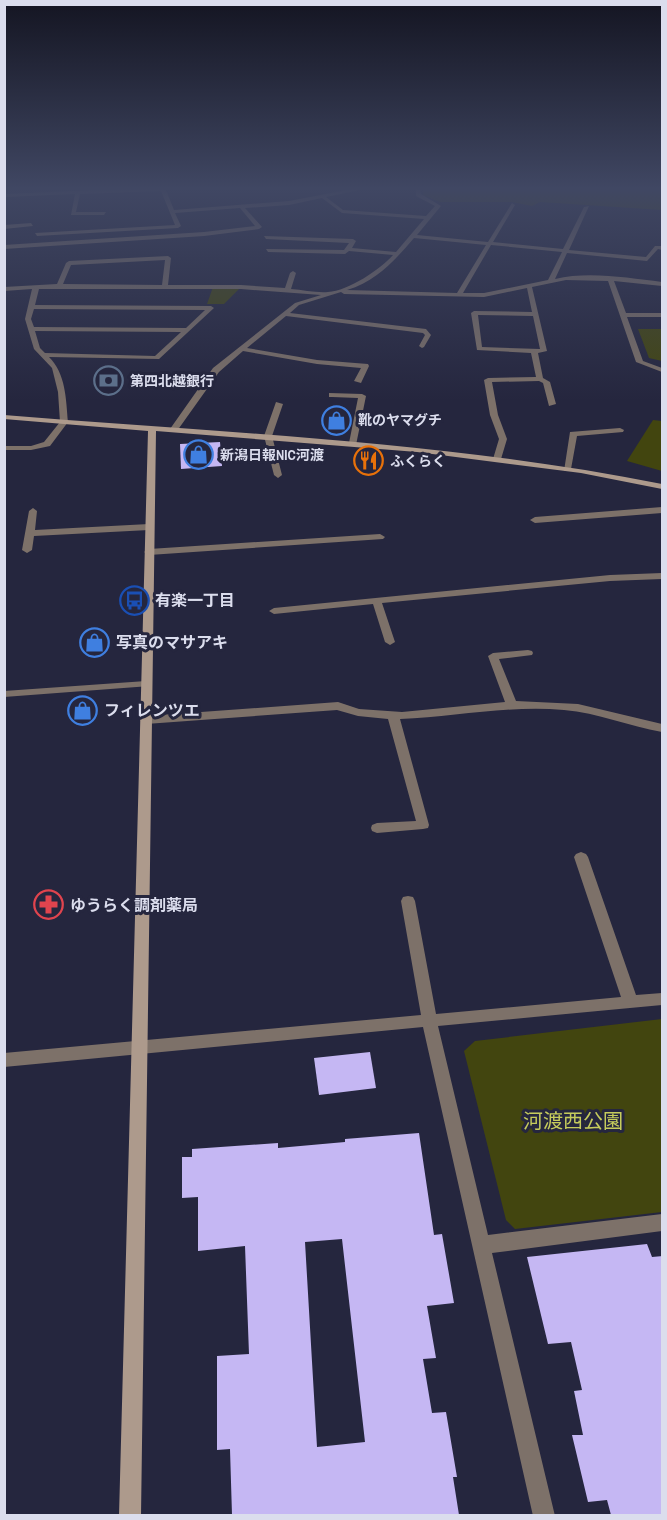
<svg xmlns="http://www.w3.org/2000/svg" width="667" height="1520" viewBox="0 0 667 1520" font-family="'Archivo Narrow','Noto Sans JP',sans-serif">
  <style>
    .green { fill: #42450f }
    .building { fill: #c5b7f3; fill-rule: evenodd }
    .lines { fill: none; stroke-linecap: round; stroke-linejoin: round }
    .street { fill: #7d7169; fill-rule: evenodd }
    .secondary { fill: #ad9a8c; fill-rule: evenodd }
    .labels { text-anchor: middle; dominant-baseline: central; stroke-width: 6; stroke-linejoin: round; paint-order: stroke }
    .far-poi-label { font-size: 14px; font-weight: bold; fill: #dbdded; stroke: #25263e; text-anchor: start }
    .poi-label { font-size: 16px; font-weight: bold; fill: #dbdded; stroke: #25263e; text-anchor: start }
    .near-park-label { font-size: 20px; fill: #c6cc5c; stroke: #25263e }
  </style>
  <rect width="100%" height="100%" fill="#25263e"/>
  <g class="green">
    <path d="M424,188H662V210L540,202L532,206L512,202H440L423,195Z"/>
    <path d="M213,287H241L224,304H207Z"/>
    <path d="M638,329H662V361L649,358Z"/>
    <path d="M653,420L662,421V471L627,461Z"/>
    <path d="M662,1019V1212L515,1229L506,1220L464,1051L475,1041Z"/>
  </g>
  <g class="building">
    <path d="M220,442L222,466L181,469L180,444Z"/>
    <path d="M370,1052L376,1088L319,1095L314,1058Z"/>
    <path d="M419,1133L434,1235L442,1234L454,1303L427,1306L436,1358L423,1359L432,1413L446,1412L457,1477H453L459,1515H232L230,1449L217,1450V1356L249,1354L245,1246L198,1251V1197L182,1198V1157H192V1149L278,1143V1148L345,1142V1139ZM342,1239L365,1442L317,1447L305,1242Z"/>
    <path d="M647,1244L652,1257L663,1256V1515H611L607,1500L588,1502L572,1435H583L574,1391L582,1390L571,1342L548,1344L527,1257Z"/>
  </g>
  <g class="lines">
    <g class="street">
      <path d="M141,188H188L166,190L174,210L289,201L357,188H369L326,197L343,210L426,216L435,206L416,196V188H420L421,194L441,206L417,235L488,242L512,203L515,205L493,242L563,249L584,207L589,206L569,250L646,257L655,246H662V250L658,249L647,261L567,253L555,279C589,271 628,278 662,282V286L614,281L626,313H662V317H627L643,361L662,368V372L636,362L608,281L566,280L532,287L547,351L538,353L543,378L550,382L556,404L549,406L543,383L539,381L492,382L498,415L507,439L501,459L494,461L493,459L499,439L490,415L484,380L488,378L536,377L531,353L477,350L471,313L474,311L532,312L527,288L484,297L344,294L341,292L299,305L290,313L426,329L431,335L424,347L422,348L419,346L425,335L423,333L286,316L247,348L317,360L368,364L369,366L361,383L354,381L361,368L317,364L243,351L219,372L177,431H174L170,429L213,368L295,303L321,295L241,289H39L35,305L211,306L214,308L159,359L49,357C66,374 66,399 68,422L50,446L31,450H4V446H31L44,442L60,422L58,392L52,368L34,349L25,319L32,289L4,291V287L57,284L66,263L69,261L168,256L171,258L168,285H241L285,288L290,273L293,271L296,273L291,289C303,290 317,293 328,292C348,291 381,269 393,255L349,251L345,254L268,252L266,249L344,250L349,243L266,239L264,236L353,239L356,241L352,248L396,252L424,219L342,213L322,198L289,205L245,208L262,227L259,229L204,236L4,249V245L204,232L255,226L240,208L175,213L181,226L178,228L37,236L35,233L175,225L161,191L80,194L76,212H106L104,215H71L75,194L4,197V194ZM414,238L486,245L457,293L347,290C377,281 395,260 414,238ZM491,245L562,252L548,280L484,293H463ZM165,260L162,285L63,284L71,265ZM34,309L205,310L186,328L34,327L31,319ZM478,315L533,316L540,349L482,347ZM35,331L181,332L155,356L45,353L40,348Z"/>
      <path d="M31,223L33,226L4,229V225Z"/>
      <path d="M329,393L362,394L366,396L356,445L349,443L358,398L332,397H329Z"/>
      <path d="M276,402L283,404L272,436L282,475L278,478L274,475L264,436Z"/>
      <path d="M620,428L624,430L623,432L577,436L571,469L564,471L570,432Z"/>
      <path d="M662,507V513L535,523L530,520L535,517Z"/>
      <path d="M33,508L37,511L35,530L149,524L154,527L149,530L34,536L32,550L27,553L22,550L29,511Z"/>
      <path d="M380,534L385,537L383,539L149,555L144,552L149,549Z"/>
      <path d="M662,573V579L610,581L382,603L395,642L390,645L385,642L373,604L274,614L269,611L274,608L610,575Z"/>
      <path d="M528,650L532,651L533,653L532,655L499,659L516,701L578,704L662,724V732C629,726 598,713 564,710C508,705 455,717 400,719L429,825L428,828L423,829L377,833L372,831L371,828L372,825L377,823L416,821L388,719L358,716L337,710L146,724L140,720L146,716L338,702L359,709L402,712L505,702L488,656L493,653Z"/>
      <path d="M146,681L152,684L150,686L4,697V691Z"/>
      <path d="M581,852L586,854L588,857L636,995L662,993V1005L438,1026L488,1235L662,1214V1231L492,1253L555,1516H533L423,1027L4,1067V1053L421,1015L401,901L403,897L408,896L413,897L415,901L436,1014L621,997L574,857L576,854Z"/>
    </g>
    <path class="secondary" d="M4,415C225,433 445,441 662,484V489L581,473L417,452L156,431L141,1516H119L148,431L4,419Z"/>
  </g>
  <linearGradient id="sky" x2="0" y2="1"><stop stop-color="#141522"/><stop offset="0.47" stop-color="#404763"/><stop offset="1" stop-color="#404763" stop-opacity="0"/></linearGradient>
  <rect width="667" height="401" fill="url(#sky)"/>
  <defs>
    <symbol id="bank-ring" viewBox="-11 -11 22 22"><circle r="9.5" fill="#25263e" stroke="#5c6f8a" stroke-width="1.5"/><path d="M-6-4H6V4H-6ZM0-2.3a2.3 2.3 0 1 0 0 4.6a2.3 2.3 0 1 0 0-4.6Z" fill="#5c6f8a"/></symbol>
    <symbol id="shop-ring" viewBox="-11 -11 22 22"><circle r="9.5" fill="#25263e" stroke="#3f7fe0" stroke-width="1.5"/><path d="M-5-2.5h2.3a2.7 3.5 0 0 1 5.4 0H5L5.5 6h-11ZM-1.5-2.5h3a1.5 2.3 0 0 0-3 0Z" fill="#3f7fe0"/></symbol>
    <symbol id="restaurant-ring" viewBox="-11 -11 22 22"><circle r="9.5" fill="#25263e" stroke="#e8710a" stroke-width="1.5"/><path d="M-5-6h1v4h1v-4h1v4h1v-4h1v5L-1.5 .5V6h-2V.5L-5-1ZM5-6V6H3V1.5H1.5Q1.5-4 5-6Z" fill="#e8710a"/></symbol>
    <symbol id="bus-ring" viewBox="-11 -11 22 22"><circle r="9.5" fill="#25263e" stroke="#1a4fb4" stroke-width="1.5"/><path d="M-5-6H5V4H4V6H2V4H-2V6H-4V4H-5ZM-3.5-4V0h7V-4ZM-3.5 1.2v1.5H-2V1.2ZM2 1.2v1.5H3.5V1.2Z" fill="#1a4fb4"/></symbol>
    <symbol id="pharmacy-ring" viewBox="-11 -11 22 22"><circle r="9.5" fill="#25263e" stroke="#e0444e" stroke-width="1.5"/><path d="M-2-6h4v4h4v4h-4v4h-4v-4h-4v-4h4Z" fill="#e0444e"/></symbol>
  </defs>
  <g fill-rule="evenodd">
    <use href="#bank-ring" x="92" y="364" width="33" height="33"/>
    <use href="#shop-ring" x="320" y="404" width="33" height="33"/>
    <use href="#shop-ring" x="182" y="438" width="33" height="33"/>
    <use href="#restaurant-ring" x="352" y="444" width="33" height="33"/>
    <use href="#bus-ring" x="118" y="584" width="33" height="33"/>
    <use href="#shop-ring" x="78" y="626" width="33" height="33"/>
    <use href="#shop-ring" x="66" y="694" width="33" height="33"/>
    <use href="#pharmacy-ring" x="32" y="888" width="33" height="33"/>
  </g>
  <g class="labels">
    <g class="far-poi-label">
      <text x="130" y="381">第四北越銀行</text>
      <text x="358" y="420">靴のヤマグチ</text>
      <text x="220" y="455">新潟日報NIC河渡</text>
      <text x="390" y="461">ふくらく</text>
    </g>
    <g class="poi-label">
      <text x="155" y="600">有楽一丁目</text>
      <text x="116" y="642">写真のマサアキ</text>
      <text x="104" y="710">フィレンツエ</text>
      <text x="70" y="905">ゆうらく調剤薬局</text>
    </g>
    <g class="near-park-label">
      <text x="573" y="1120">河渡西公園</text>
    </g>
  </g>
  <rect width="667" height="1520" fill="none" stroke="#dbdded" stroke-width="12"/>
</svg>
